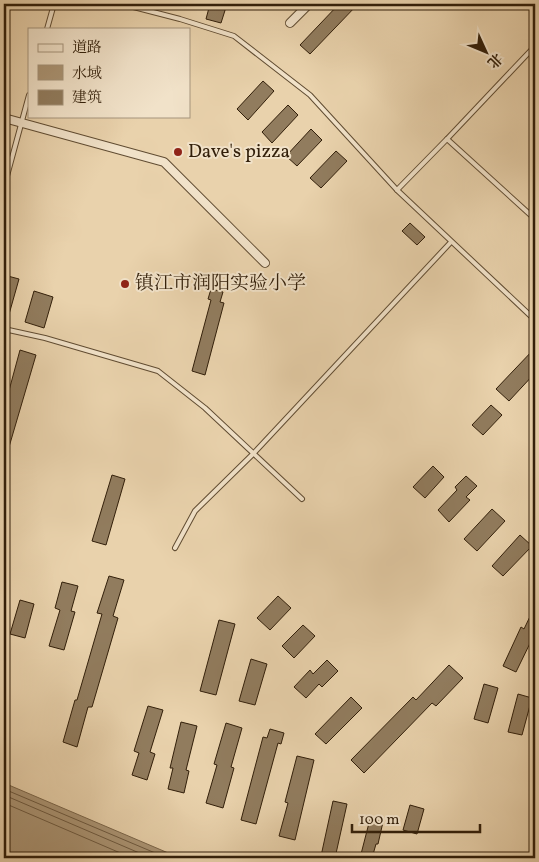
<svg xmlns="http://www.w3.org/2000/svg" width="539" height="862" viewBox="0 0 539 862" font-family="Vollkorn,'Noto Serif SC',serif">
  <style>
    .water { fill: #ab9575; stroke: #7b664a }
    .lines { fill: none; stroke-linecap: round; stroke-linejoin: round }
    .shore { stroke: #6e5a40; stroke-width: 1 }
    .building { fill: #917c5e; stroke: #321f0a }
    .lane-casing { stroke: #604c32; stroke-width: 6 }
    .street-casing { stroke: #604c32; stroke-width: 10 }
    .lane { stroke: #f1e2c9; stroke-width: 4 }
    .street { stroke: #f1e2c9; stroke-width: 8 }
    .poi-dot { fill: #8f2418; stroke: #f1e2c9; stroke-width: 2 }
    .labels { text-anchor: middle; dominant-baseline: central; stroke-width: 4; stroke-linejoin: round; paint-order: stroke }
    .poi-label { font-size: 19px; fill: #321f0a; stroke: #f1e2c9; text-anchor: start }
  </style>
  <rect width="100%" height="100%" fill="#e9d2ac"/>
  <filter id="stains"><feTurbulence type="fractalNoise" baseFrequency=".004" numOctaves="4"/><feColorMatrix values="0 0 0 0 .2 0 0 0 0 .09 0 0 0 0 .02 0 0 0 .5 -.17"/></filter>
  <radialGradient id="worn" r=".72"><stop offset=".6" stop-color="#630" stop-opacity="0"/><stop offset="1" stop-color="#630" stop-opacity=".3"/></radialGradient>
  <path class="water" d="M4,783L180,858H4Z"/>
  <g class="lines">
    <g class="shore">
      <path d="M4,789L167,858"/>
      <path d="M4,795L151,858"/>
      <path d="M4,803L132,858"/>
    </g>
  </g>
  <g class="building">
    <path d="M210,4H227L221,23L206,19Z"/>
    <path d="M339,4H358L310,54L300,45Z"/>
    <path d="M263,81L274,91L248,120L237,109Z"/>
    <path d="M288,105L298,115L272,143L262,132Z"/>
    <path d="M311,129L322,140L297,166L286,156Z"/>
    <path d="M336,151L347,161L321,188L310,178Z"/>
    <path d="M410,223L425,237L417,245L402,231Z"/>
    <path d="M4,275L19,279L6,325H4Z"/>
    <path d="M211,289L223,292L220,302L224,303L205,375L192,371L211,300L208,299Z"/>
    <path d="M34,291L53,297L44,328L25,322Z"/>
    <path d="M535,348V373L509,401L496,389Z"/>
    <path d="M20,350L36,355L9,447L4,445V409Z"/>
    <path d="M491,405L502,415L483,435L472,425Z"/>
    <path d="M433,466L444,477L425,498L413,487Z"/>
    <path d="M112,475L125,479L106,545L92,541Z"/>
    <path d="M466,476L477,486L466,497L470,500L449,522L438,510L457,490L455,487Z"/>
    <path d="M492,509L505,521L477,551L464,539Z"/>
    <path d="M520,535L532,546L503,576L492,566Z"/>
    <path d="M109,576L124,580L113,616L118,618L92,707H88L77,747L63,742L75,700H77L102,614L97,613Z"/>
    <path d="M62,582L78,586L71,611L75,612L64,650L49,646L60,610L55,608Z"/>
    <path d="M278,596L291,608L270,630L257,618Z"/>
    <path d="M20,600L34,604L25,638L10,634Z"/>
    <path d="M535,606V633L516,672L503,666L521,627L524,629Z"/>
    <path d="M219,620L235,624L216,695L200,691Z"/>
    <path d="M303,625L315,636L294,658L282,646Z"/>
    <path d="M251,659L267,664L255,705L239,701Z"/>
    <path d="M327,660L338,671L322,687L319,684L306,698L294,687L310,670L313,674Z"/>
    <path d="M449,665L463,678L436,706L432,703L364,773L351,760L413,697L416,700Z"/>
    <path d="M484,684L498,688L488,723L474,719Z"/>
    <path d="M518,694L532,698L522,735L508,732Z"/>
    <path d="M351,697L362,708L326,744L315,734Z"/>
    <path d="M148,706L163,710L150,752L155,754L147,780L132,775L139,753L134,751Z"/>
    <path d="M181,722L197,726L186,770L189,771L184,793L168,789L173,768H170Z"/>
    <path d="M226,723L242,728L231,767L234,768L223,808L206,803L217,765L214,764Z"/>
    <path d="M270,729L284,733L281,744L278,743L256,824L241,820L263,737L267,738Z"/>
    <path d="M297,756L314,760L295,840L279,836L288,803L285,802Z"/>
    <path d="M333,801L347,804L335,858H331L321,856Z"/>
    <path d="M410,805L424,809L417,834L403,830Z"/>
    <path d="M370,819L383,822L378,844H376L372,858H360Z"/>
  </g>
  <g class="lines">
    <defs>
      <g id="lane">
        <path d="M122,4L180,19L234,36L310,95L397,190L535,320"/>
        <path d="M47,29L54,4"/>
        <path d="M447,139L535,46"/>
        <path d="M4,187L29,95"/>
        <path d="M397,190L447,139L535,219"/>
        <path d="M4,329L45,338L158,371L205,408L302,499"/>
        <path d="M175,548L195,511L253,454L451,242"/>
      </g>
      <g id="street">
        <path d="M290,23L309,4"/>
        <path d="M4,118L164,162L265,263"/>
      </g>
    </defs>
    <use href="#lane" class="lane-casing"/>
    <use href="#street" class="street-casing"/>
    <use href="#lane" class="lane"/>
    <use href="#street" class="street"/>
  </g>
  <g class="poi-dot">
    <circle cx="178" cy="152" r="5"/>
    <circle cx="125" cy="284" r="5"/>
  </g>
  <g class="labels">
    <g class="poi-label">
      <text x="188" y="152">Dave's pizza</text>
      <text x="135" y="284">镇江市润阳实验小学</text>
    </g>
  </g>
  <rect width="539" height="862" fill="none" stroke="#e9d2ac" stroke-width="20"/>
  <rect x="5" y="5" width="529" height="852" fill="none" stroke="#321f0a" stroke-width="2.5"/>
  <rect x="10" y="10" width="519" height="842" fill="none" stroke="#321f0a"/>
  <rect x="28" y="28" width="162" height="90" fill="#f1e2c9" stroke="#a5947d"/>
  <rect x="38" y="44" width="25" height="8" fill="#f1e2c9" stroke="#a5947d"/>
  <text x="72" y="52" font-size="15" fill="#321f0a">道路</text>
  <rect x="38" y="65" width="25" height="15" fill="#ab9575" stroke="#a5947d"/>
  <text x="72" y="78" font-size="15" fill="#321f0a">水域</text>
  <rect x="38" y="90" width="25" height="15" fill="#917c5e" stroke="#a5947d"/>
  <text x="72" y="102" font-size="15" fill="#321f0a">建筑</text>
  <g transform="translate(486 52) rotate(134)" stroke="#f1e2c9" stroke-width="4" paint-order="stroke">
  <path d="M0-4L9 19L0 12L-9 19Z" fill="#321f0a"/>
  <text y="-8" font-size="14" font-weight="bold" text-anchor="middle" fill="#321f0a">北</text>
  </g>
  <path d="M352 824v8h128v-8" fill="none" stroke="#321f0a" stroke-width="2.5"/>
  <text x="359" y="824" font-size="15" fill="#321f0a" stroke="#f1e2c9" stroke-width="4" paint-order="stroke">100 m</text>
  <rect width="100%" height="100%" filter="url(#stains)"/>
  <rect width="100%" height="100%" fill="url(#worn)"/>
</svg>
